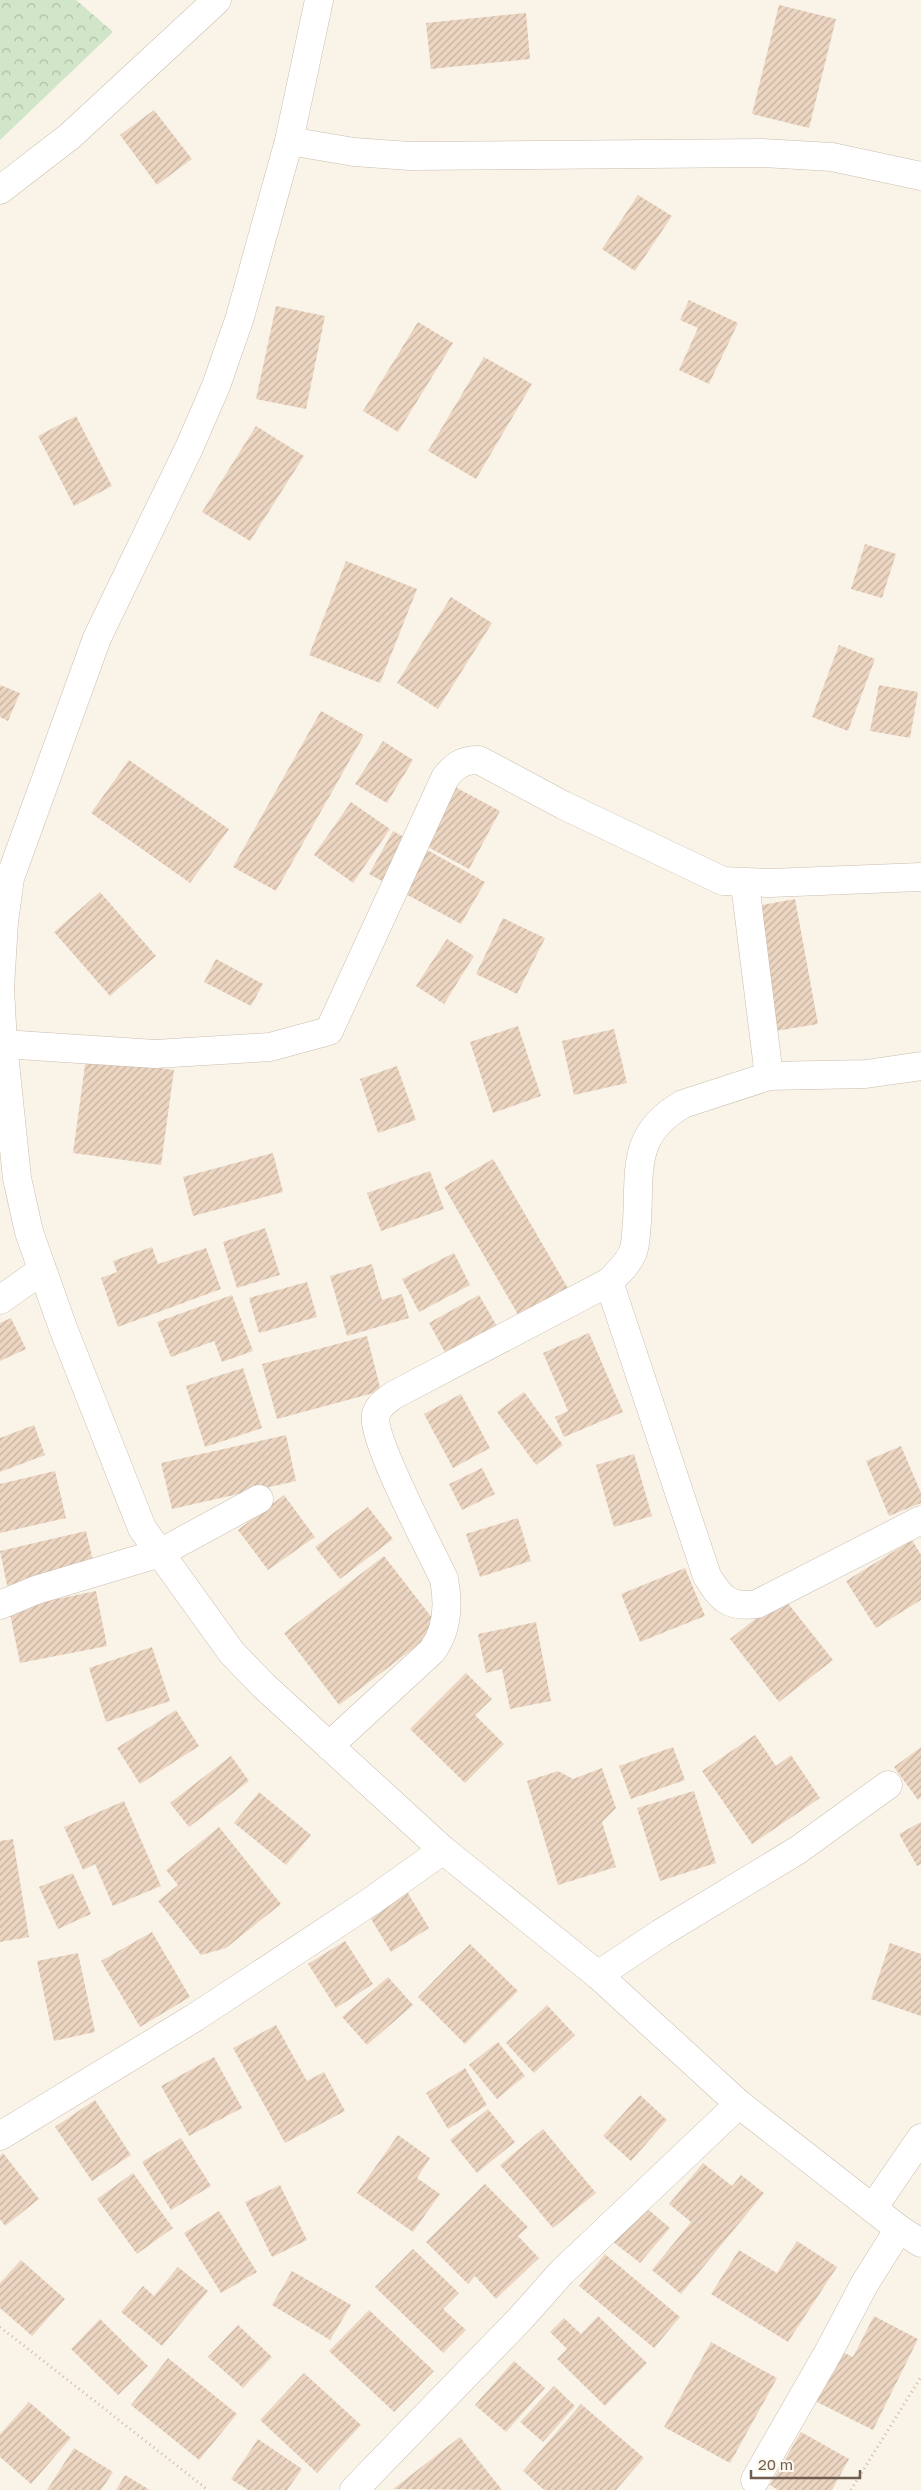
<svg xmlns="http://www.w3.org/2000/svg" width="921" height="2490" viewBox="0 0 921 2490" font-family="'Golos Text',sans-serif">
  <style>
    .forest { fill: url(#forest-crowns) }
    .building { fill: url(#building-hatch) }
    .lines { fill: none; stroke-linecap: round; stroke-linejoin: round }
    .minor-casing { stroke: #cabdaf; stroke-width: 29 }
    .tertiary-casing { stroke: #cabdaf; stroke-width: 29 }
    .path { stroke: #d0baa6; stroke-width: 3; stroke-dasharray: 1 4; stroke-linecap: butt }
    .minor { stroke: #fff; stroke-width: 28 }
    .tertiary { stroke: #fff; stroke-width: 28 }
  </style>
  <defs>
    <pattern id="forest-crowns" width="20" height="18" patternUnits="userSpaceOnUse" patternTransform="scale(1.25)"><rect width="20" height="18" fill="#d1e6c8"/><path d="M2 6a3 3 0 1 1 6 0M12 15a3 3 0 1 1 6 0" fill="none" stroke="#aebea5"/></pattern>
    <pattern id="building-hatch" width="6" height="6" patternUnits="userSpaceOnUse" patternTransform="scale(1.25)"><rect width="6" height="6" fill="#ecd6c2"/><path d="M-1 1l2-2M0 6l6-6M5 7l2-2" fill="none" stroke="#c4b1a0"/></pattern>
  </defs>
  <rect width="100%" height="100%" fill="#faf4e8"/>
  <path class="forest" d="M0,0H76L113,32L0,140Z"/>
  <g class="building">
    <path d="M779,5L836,19L809,128L752,114Z"/>
    <path d="M526,13L530,59L431,69L426,23Z"/>
    <path d="M154,110L192,159L157,185L120,135Z"/>
    <path d="M638,195L672,216L635,271L602,249Z"/>
    <path d="M689,300L738,323L709,384L679,370L698,328L680,320Z"/>
    <path d="M276,306L325,316L306,409L256,399Z"/>
    <path d="M418,322L453,343L398,432L363,411Z"/>
    <path d="M484,357L532,384L476,479L428,451Z"/>
    <path d="M76,416L112,486L74,506L38,436Z"/>
    <path d="M256,426L304,456L250,541L202,512Z"/>
    <path d="M865,544L896,554L882,598L851,589Z"/>
    <path d="M346,561L417,589L380,683L309,655Z"/>
    <path d="M451,597L492,623L438,709L397,683Z"/>
    <path d="M839,645L875,659L848,731L812,717Z"/>
    <path d="M0,685L20,693L8,721L0,717Z"/>
    <path d="M879,685L918,692L910,738L870,731Z"/>
    <path d="M321,711L364,735L276,891L233,867Z"/>
    <path d="M383,741L413,760L387,803L355,784Z"/>
    <path d="M129,760L229,829L190,883L91,813Z"/>
    <path d="M440,779L500,811L469,869L409,837Z"/>
    <path d="M351,802L390,829L353,883L314,855Z"/>
    <path d="M393,831L485,882L461,924L369,874Z"/>
    <path d="M100,892L156,956L110,996L54,932Z"/>
    <path d="M795,899L818,1024L758,1034L735,910Z"/>
    <path d="M503,918L545,938L517,994L476,974Z"/>
    <path d="M447,939L474,956L444,1004L416,986Z"/>
    <path d="M216,959L263,984L251,1006L204,982Z"/>
    <path d="M518,1026L541,1096L493,1113L470,1042Z"/>
    <path d="M614,1029L627,1083L574,1095L562,1041Z"/>
    <path d="M86,1058L174,1070L161,1165L73,1153Z"/>
    <path d="M397,1066L416,1120L378,1133L360,1079Z"/>
    <path d="M273,1153L283,1192L193,1216L183,1177Z"/>
    <path d="M493,1159L569,1290L520,1318L444,1187Z"/>
    <path d="M430,1171L444,1209L381,1231L367,1193Z"/>
    <path d="M265,1228L280,1275L237,1288L223,1242Z"/>
    <path d="M152,1247L158,1264L206,1248L221,1289L118,1327L101,1278L117,1272L113,1261Z"/>
    <path d="M454,1253L470,1285L419,1312L402,1279Z"/>
    <path d="M372,1264L382,1300L402,1294L409,1318L347,1336L330,1276Z"/>
    <path d="M307,1282L317,1317L259,1333L249,1298Z"/>
    <path d="M232,1295L253,1351L222,1362L214,1341L171,1357L157,1322Z"/>
    <path d="M479,1295L498,1328L447,1356L429,1323Z"/>
    <path d="M11,1318L26,1349L0,1361V1323Z"/>
    <path d="M589,1333L623,1412L564,1437L555,1417L568,1411L543,1353Z"/>
    <path d="M367,1336L381,1391L277,1419L262,1364Z"/>
    <path d="M243,1368L262,1428L205,1447L186,1386Z"/>
    <path d="M524,1392L563,1445L536,1465L497,1412Z"/>
    <path d="M461,1394L490,1448L453,1468L424,1414Z"/>
    <path d="M34,1425L45,1455L0,1472V1438Z"/>
    <path d="M286,1435L296,1481L172,1509L161,1463Z"/>
    <path d="M901,1446L921,1493V1503L889,1516L866,1461Z"/>
    <path d="M634,1454L652,1516L614,1527L596,1465Z"/>
    <path d="M482,1468L495,1494L462,1510L449,1484Z"/>
    <path d="M55,1471L66,1518L0,1533V1484Z"/>
    <path d="M284,1495L315,1537L268,1570L238,1530Z"/>
    <path d="M368,1507L393,1539L340,1579L315,1547Z"/>
    <path d="M518,1518L531,1561L480,1577L466,1534Z"/>
    <path d="M86,1531L95,1569L8,1590L0,1551Z"/>
    <path d="M912,1540L921,1555V1600L876,1628L846,1581Z"/>
    <path d="M384,1556L440,1628L339,1705L284,1633Z"/>
    <path d="M685,1568L705,1616L640,1642L621,1594Z"/>
    <path d="M96,1591L107,1646L20,1663L9,1609Z"/>
    <path d="M783,1597L833,1660L779,1702L730,1639Z"/>
    <path d="M536,1622L551,1701L510,1709L502,1669L486,1673L478,1634Z"/>
    <path d="M152,1647L170,1701L106,1722L89,1668Z"/>
    <path d="M466,1673L492,1699L475,1715L504,1744L465,1783L410,1729Z"/>
    <path d="M176,1710L199,1746L140,1784L117,1748Z"/>
    <path d="M755,1735L776,1766L791,1755L820,1798L752,1844L702,1771Z"/>
    <path d="M673,1747L685,1780L631,1799L619,1766Z"/>
    <path d="M921,1747V1797L918,1800L894,1767Z"/>
    <path d="M231,1756L249,1781L189,1827L170,1803Z"/>
    <path d="M602,1768L616,1808L602,1822L616,1867L558,1885L527,1781L558,1771L573,1779Z"/>
    <path d="M694,1791L716,1863L660,1881L637,1808Z"/>
    <path d="M259,1792L311,1835L286,1865L234,1823Z"/>
    <path d="M124,1801L161,1886L113,1906L95,1864L83,1870L64,1827Z"/>
    <path d="M921,1822V1864L917,1866L899,1834Z"/>
    <path d="M219,1827L281,1904L226,1948L201,1955L158,1901L178,1885L166,1870Z"/>
    <path d="M13,1839L29,1937L0,1942V1841Z"/>
    <path d="M73,1873L91,1914L58,1929L39,1887Z"/>
    <path d="M406,1890L429,1928L391,1952L368,1914Z"/>
    <path d="M152,1932L190,1997L140,2027L101,1961Z"/>
    <path d="M345,1941L373,1984L336,2008L308,1964Z"/>
    <path d="M890,1943L921,1954V2016L871,1999Z"/>
    <path d="M470,1944L518,1991L465,2044L418,1997Z"/>
    <path d="M78,1953L95,2032L54,2041L37,1961Z"/>
    <path d="M388,1977L413,2005L367,2045L342,2017Z"/>
    <path d="M547,2005L575,2035L534,2073L506,2043Z"/>
    <path d="M276,2025L307,2081L324,2072L345,2111L285,2143L233,2048Z"/>
    <path d="M498,2042L525,2076L497,2099L469,2065Z"/>
    <path d="M214,2057L242,2108L189,2136L161,2086Z"/>
    <path d="M465,2068L487,2105L448,2129L426,2093Z"/>
    <path d="M640,2095L667,2120L631,2161L603,2136Z"/>
    <path d="M95,2100L131,2155L92,2181L55,2127Z"/>
    <path d="M488,2109L515,2142L477,2173L450,2140Z"/>
    <path d="M543,2129L596,2193L553,2228L500,2165Z"/>
    <path d="M398,2135L430,2158L417,2178L440,2194L413,2232L357,2193Z"/>
    <path d="M181,2138L211,2186L171,2210L142,2162Z"/>
    <path d="M3,2153L39,2199L5,2226L0,2219V2156Z"/>
    <path d="M703,2163L732,2186L741,2175L764,2193L681,2294L652,2270L691,2222L669,2204Z"/>
    <path d="M133,2173L173,2228L137,2254L97,2199Z"/>
    <path d="M485,2184L528,2227L518,2236L539,2258L496,2299L475,2276L468,2284L426,2242Z"/>
    <path d="M280,2185L307,2240L272,2257L245,2202Z"/>
    <path d="M643,2205L670,2228L640,2263L612,2241Z"/>
    <path d="M219,2211L257,2272L221,2293L184,2233Z"/>
    <path d="M797,2241L837,2267L788,2342L711,2294L739,2250L777,2273Z"/>
    <path d="M413,2249L459,2293L443,2309L466,2330L443,2353L375,2287Z"/>
    <path d="M605,2254L680,2317L654,2348L579,2286Z"/>
    <path d="M21,2260L65,2299L32,2336L0,2308V2283Z"/>
    <path d="M178,2267L208,2291L162,2346L121,2312L143,2286L154,2296Z"/>
    <path d="M292,2271L351,2305L330,2340L272,2305Z"/>
    <path d="M369,2310L434,2371L394,2412L329,2351Z"/>
    <path d="M598,2316L647,2363L605,2406L557,2359L567,2349L550,2332L564,2318L581,2334Z"/>
    <path d="M874,2316L918,2339L873,2430L809,2398L834,2348L853,2357Z"/>
    <path d="M100,2319L148,2366L118,2395L71,2349Z"/>
    <path d="M238,2325L272,2357L243,2388L208,2357Z"/>
    <path d="M711,2342L777,2378L730,2463L664,2427Z"/>
    <path d="M168,2358L237,2414L199,2460L131,2405Z"/>
    <path d="M514,2361L545,2388L506,2432L475,2405Z"/>
    <path d="M304,2373L361,2425L317,2473L260,2420Z"/>
    <path d="M554,2386L575,2406L543,2442L520,2422Z"/>
    <path d="M29,2402L71,2438L31,2484L0,2457V2434Z"/>
    <path d="M581,2404L644,2458L616,2490H544L523,2471Z"/>
    <path d="M801,2432L849,2459L832,2490H778L770,2485Z"/>
    <path d="M460,2437L502,2490L393,2489Z"/>
    <path d="M258,2439L302,2469L287,2490H248L231,2479Z"/>
    <path d="M74,2448L113,2472L101,2490H47Z"/>
    <path d="M125,2475L150,2490H116Z"/>
  </g>
  <g class="lines">
    <defs>
      <g id="minor">
        <path d="M319,0L289,141L240,317L216,386L189,448L97,638L10,878L4,922L0,988L3,1044L17,1178L29,1232L63,1328L142,1528L232,1653L264,1686L443,1850L598,1975L739,2104L899,2229L921,2243"/>
        <path d="M289,141L354,152L410,156L762,153L832,157L921,176"/>
        <path d="M745,884L769,1076"/>
        <path d="M3,1044L155,1054L270,1047L329,1031L445,778C455,765 463,760 479,760L563,805L723,881L770,883L921,877"/>
        <path d="M609,1282L707,1576C721,1599 729,1608 757,1604L921,1520"/>
        <path d="M0,1300L41,1271"/>
        <path d="M0,1605L36,1590L160,1553L259,1499"/>
        <path d="M329,1746L432,1651C448,1630 449,1605 444,1579C431,1551 370,1437 376,1414C379,1405 387,1400 394,1395L609,1282C618,1273 628,1264 633,1252C636,1244 636,1231 637,1222C640,1170 631,1134 683,1104L769,1076L866,1074L921,1066"/>
        <path d="M598,1975L661,1933L798,1850L888,1785"/>
        <path d="M0,2136L194,2018L370,1902L443,1850"/>
        <path d="M873,2208L921,2138"/>
        <path d="M755,2480L828,2353L865,2283L899,2229"/>
        <path d="M354,2490L521,2318L561,2273L739,2104"/>
      </g>
      <path id="tertiary" d="M0,190L70,136L217,0"/>
    </defs>
    <use href="#minor" class="minor-casing"/>
    <use href="#tertiary" class="tertiary-casing"/>
    <g class="path">
      <path d="M0,2327L208,2490"/>
      <path d="M851,2490L921,2377"/>
    </g>
    <use href="#minor" class="minor"/>
    <use href="#tertiary" class="tertiary"/>
  </g>
  <path d="M751 2470v8h109v-8" fill="none" stroke="#705d4f" stroke-width="2.5"/>
  <text x="758" y="2470" font-size="15" fill="#705d4f" stroke="#fdf8ed" stroke-width="4" paint-order="stroke">20 m</text>
</svg>
